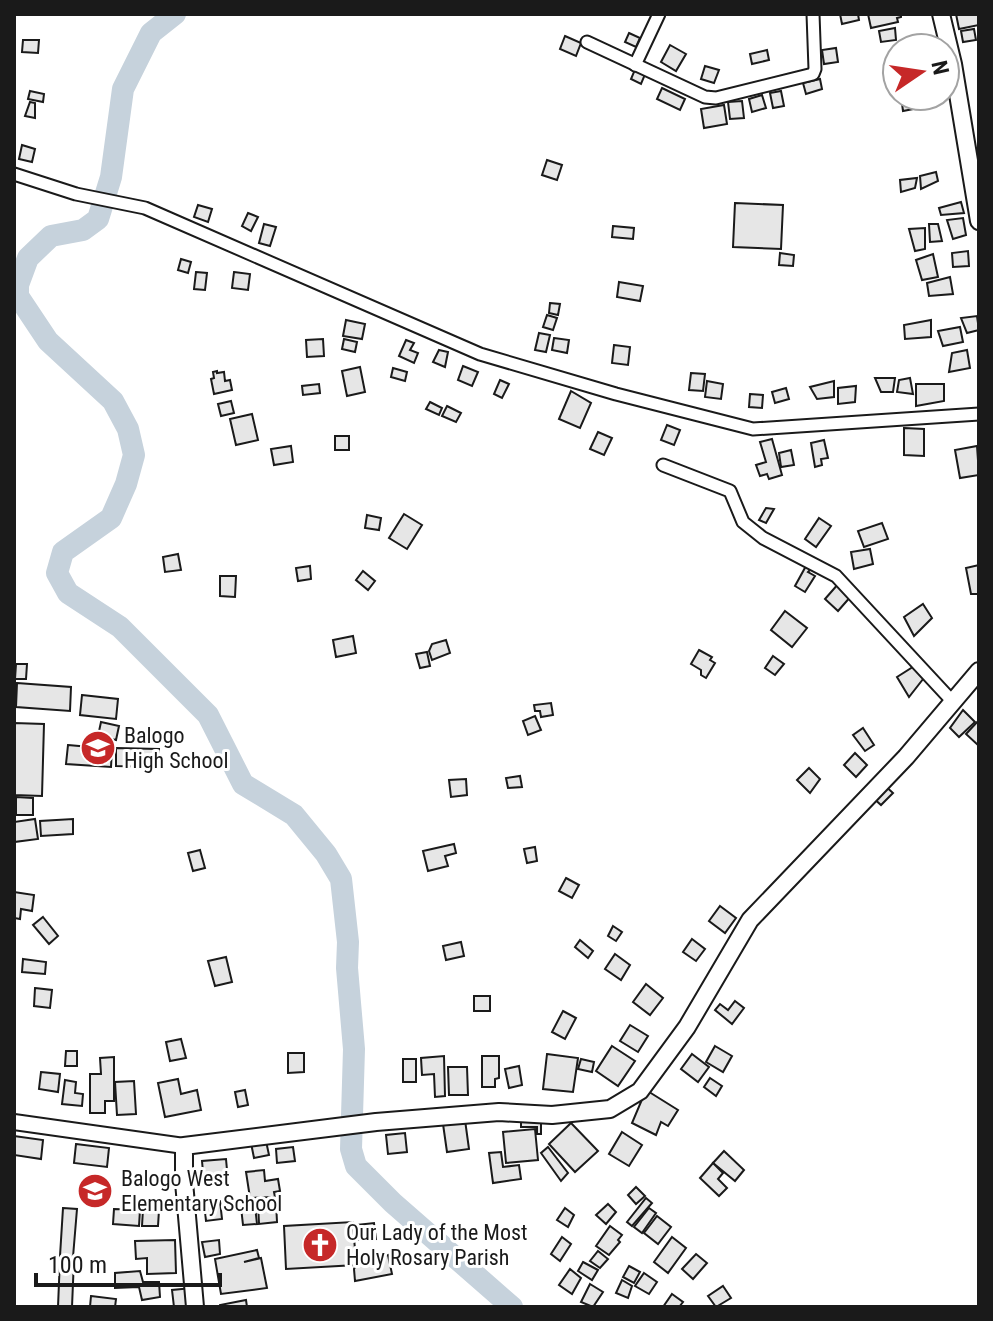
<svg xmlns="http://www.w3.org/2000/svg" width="993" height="1321" viewBox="0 0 993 1321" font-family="'Roboto Condensed',sans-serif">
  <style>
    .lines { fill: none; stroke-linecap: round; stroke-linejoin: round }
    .river { stroke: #c6d2dc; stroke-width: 22 }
    .building { fill: #e6e6e6; stroke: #1a1a1a; stroke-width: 2 }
    .minor-casing { stroke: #1a1a1a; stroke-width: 15 }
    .tertiary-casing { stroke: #1a1a1a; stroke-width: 18 }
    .secondary-casing { stroke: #1a1a1a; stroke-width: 20 }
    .minor { stroke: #fff; stroke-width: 11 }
    .tertiary { stroke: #fff; stroke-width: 14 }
    .secondary { stroke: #fff; stroke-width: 16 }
    .labels { text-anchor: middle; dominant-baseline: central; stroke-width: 6; stroke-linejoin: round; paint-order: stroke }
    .poi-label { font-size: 22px; fill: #1a1a1a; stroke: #fff; text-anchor: start }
  </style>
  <rect width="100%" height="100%" fill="#fff"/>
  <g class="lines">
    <path class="river" d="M175,14L151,33L123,89L111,177L98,219L83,230L51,236L28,258L18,285V296L48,341L113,401L128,429L134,455L126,484L111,518L63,552L57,573L68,593L120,627L208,715L243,784L294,815L326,854L341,879L348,942L347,968L354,1049L351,1149L356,1166L393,1203L512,1307"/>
  </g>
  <g class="building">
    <path d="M840,14H858L859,20L842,24Z"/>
    <path d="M868,14H901V17L897,18L898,22L871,28Z"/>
    <path d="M956,14H979V25L959,29Z"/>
    <path d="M895,28L896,40L881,42L879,31Z"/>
    <path d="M974,29L976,40L963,42L961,31Z"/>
    <path d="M629,33L640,38L636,47L625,42Z"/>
    <path d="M565,36L581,43L576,56L560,49Z"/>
    <path d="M23,40H39L38,53L22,52Z"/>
    <path d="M670,45L686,54L676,71L661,62Z"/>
    <path d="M836,48L838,62L824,64L822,50Z"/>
    <path d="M767,50L769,60L752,64L750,54Z"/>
    <path d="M705,66L719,70L714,83L701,79Z"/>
    <path d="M636,67L646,72L641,84L631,79Z"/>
    <path d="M820,79L822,89L806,94L803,83Z"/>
    <path d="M662,88L685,99L680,110L657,99Z"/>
    <path d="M30,91L44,94L43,102L28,99Z"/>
    <path d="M781,91L784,106L773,108L770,93Z"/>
    <path d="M762,95L766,108L752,112L749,99Z"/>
    <path d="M901,96H937L939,104L903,111Z"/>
    <path d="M742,101L744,118L730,119L728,102Z"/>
    <path d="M30,102L35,103V118L25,116Z"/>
    <path d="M724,105L727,124L704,128L701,109Z"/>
    <path d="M22,145L35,149L32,162L19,159Z"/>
    <path d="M547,160L562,165L557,180L542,175Z"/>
    <path d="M936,172L938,181L921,189L920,176Z"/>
    <path d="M917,178L915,188L901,192L900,180Z"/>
    <path d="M961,202L964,213L941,215L939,208Z"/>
    <path d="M735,203L783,205L781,249L733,247Z"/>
    <path d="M198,205L212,209L208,222L194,217Z"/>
    <path d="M248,213L258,217L251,231L242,226Z"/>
    <path d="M963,218L966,235L953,239L947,220Z"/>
    <path d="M264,224L276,227L270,246L259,243Z"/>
    <path d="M929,224H938L942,241L930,242Z"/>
    <path d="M613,226L634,228L633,239L612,237Z"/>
    <path d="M925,228V249L915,251L909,229Z"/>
    <path d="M968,251L969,266L953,267L952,253Z"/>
    <path d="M780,253L794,255L793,266L779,265Z"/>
    <path d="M933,254L938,277L922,280L916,260Z"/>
    <path d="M181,259L191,262L188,273L178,270Z"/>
    <path d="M196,272L207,273L205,290L194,289Z"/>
    <path d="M234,272L250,274L248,290L232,288Z"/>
    <path d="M950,277L953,294L929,296L927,283Z"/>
    <path d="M619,282L643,286L640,301L617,297Z"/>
    <path d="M550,303L560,304L558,315L549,313Z"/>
    <path d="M547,315L557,318L553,330L543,327Z"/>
    <path d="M977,316L979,330L967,333L961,318Z"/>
    <path d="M346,320L365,324L362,339L343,336Z"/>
    <path d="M931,320V337L905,339L904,325Z"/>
    <path d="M960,327L963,342L943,346L938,331Z"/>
    <path d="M539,333L550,335L546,352L535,350Z"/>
    <path d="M554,338L569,340L567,353L552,350Z"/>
    <path d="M323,339L324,356L307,357L306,340Z"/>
    <path d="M344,339L357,342L355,352L342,349Z"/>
    <path d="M406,340L414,343L410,350L418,353L414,363L399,356Z"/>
    <path d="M614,345L630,347L628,365L612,363Z"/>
    <path d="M439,350L448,352L445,367L433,362Z"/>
    <path d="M967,350L970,368L949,372L952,353Z"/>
    <path d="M463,366L478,372L472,386L458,380Z"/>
    <path d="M360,367L365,392L347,396L342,371Z"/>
    <path d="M393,368L407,372L405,381L391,377Z"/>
    <path d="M217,371V373L224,372L225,381L230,380L232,390L214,394L211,379L214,378L213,372Z"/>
    <path d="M691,373L705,374L703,391L689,390Z"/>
    <path d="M875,378H895L893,392H881Z"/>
    <path d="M910,378L913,394L897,392L899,380Z"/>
    <path d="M500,380L509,384L502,398L494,394Z"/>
    <path d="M707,381L723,384L721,399L705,397Z"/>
    <path d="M834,381V397L817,399L810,387Z"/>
    <path d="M319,384L320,393L303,395L302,386Z"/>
    <path d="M916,384H944V401L916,406Z"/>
    <path d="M856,386L855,402L838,404V388Z"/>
    <path d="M786,388L789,399L775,403L772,392Z"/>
    <path d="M571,391L591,403L580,428L559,419Z"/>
    <path d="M750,394L763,395L762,408L749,407Z"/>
    <path d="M231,401L234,413L221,416L218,404Z"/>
    <path d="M430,402L442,408L439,415L426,409Z"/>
    <path d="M447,406L461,413L456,422L442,416Z"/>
    <path d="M252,414L258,440L236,445L230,419Z"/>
    <path d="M667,425L680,430L674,445L661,440Z"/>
    <path d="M904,428L924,429V456L904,455Z"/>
    <path d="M598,432L612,438L604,455L590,449Z"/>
    <rect x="335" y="436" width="14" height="14"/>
    <path d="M772,439L782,475L769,479L767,474L760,476L756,465L766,462L760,442Z"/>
    <path d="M824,440L828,458L821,459L822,465L815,467L811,443Z"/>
    <path d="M291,446L293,462L274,465L271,449Z"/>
    <path d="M977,446L979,475L960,478L955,450Z"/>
    <path d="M791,450L794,465L781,467L779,453Z"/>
    <path d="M766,508L774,509L766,523L759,520Z"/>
    <path d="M404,514L422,525L407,549L389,538Z"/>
    <path d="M367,515L381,518L379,530L365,528Z"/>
    <path d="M819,518L831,526L816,547L805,539Z"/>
    <path d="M882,523L888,539L864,547L858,531Z"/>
    <path d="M870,549L873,564L854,569L851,552Z"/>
    <path d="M178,554L181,570L165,572L163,557Z"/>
    <path d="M979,565V594H971L966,568Z"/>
    <path d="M310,566L311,579L298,581L296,568Z"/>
    <path d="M806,566L811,569L808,572L815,576L805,592L795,586Z"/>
    <path d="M363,571L375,581L368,590L356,580Z"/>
    <path d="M220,576H236L235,597L220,596Z"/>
    <path d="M839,583L852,595L838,611L825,599Z"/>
    <path d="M923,604L932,618L914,636L904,617Z"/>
    <path d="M785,611L807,628L792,647L771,630Z"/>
    <path d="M353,636L356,653L336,657L333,640Z"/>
    <path d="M446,640L450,653L432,660L429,651L432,644Z"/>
    <path d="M699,650L712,657L710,660L715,663L706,678L701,675V670L691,664Z"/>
    <path d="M427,652L430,666L420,668L416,654Z"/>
    <path d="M773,656L784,664L775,675L765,668Z"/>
    <path d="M16,664H27L26,679H15Z"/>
    <path d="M916,665L927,674L909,697L897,677Z"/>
    <path d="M17,683L71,687L70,711L16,707Z"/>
    <path d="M82,695L118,699L116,719L80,715Z"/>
    <path d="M551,703L553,715L541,717L540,711H535L534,705Z"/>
    <path d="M963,710L975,722L959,737L950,728Z"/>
    <path d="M535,716L541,730L528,735L523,721Z"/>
    <path d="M979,720V746L966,734Z"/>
    <path d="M101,722L119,726L116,740L98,736Z"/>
    <path d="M14,723L44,724L42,796L14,795Z"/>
    <path d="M863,728L874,745L865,751L853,735Z"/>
    <path d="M68,745L112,749L111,767L66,764Z"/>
    <path d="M116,748L159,749L158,767L116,766Z"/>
    <path d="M855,753L867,765L856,777L844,765Z"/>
    <path d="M809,768L820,779L810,793L797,780Z"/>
    <path d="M520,776L522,787L508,788L506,778Z"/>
    <path d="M466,779L467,795L451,797L449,780Z"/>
    <path d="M883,784L893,793L881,805L871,796Z"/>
    <path d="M16,797L33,798V815H16Z"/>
    <path d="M35,819L38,839L14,842V822Z"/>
    <path d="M73,819V834L41,836L40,821Z"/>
    <path d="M454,844L456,853L445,856L448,866L428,871L423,851Z"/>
    <path d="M535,847L537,861L527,863L524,849Z"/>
    <path d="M200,850L205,868L193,871L188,853Z"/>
    <path d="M566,878L579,885L572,898L559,891Z"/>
    <path d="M14,892L34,895L32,911L21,909L20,919L14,918Z"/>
    <path d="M720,906L736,918L725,933L709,921Z"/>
    <path d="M43,917L58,936L49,944L33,925Z"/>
    <path d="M613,926L622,932L616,941L608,936Z"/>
    <path d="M692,939L705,949L696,961L683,952Z"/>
    <path d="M580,940L593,951L588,958L575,947Z"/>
    <path d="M461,942L464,956L446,960L443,946Z"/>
    <path d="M615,954L630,965L621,980L605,969Z"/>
    <path d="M226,957L232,982L215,986L208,961Z"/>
    <path d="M23,959L46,962L45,974L22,972Z"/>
    <path d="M646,984L663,998L650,1015L633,1002Z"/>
    <path d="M35,988L52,990L50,1008L34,1006Z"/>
    <rect x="474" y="996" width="16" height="15"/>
    <path d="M735,1001L744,1008L732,1024L715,1010L720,1004L728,1010Z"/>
    <path d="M563,1011L576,1018L565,1039L552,1032Z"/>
    <path d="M630,1025L648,1036L638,1052L620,1041Z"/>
    <path d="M181,1039L186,1058L170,1061L166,1042Z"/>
    <path d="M612,1046L635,1061L618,1086L596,1071Z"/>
    <path d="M715,1046L732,1056L723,1072L706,1062Z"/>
    <path d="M66,1051H77V1066H65Z"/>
    <path d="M288,1053H304V1072L288,1073Z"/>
    <path d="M547,1054L578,1058L573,1092L543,1089Z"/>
    <path d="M692,1054L709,1067L698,1082L681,1069Z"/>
    <path d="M444,1056L445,1096L435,1097L434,1074L422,1075L421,1058Z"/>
    <path d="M482,1056H499V1078L495,1079V1087H482Z"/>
    <path d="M114,1057V1101H105V1113H90V1074H101L100,1058Z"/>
    <rect x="403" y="1059" width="13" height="23"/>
    <path d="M581,1059L594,1062L592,1072L578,1069Z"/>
    <path d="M519,1066L522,1085L509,1088L505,1069Z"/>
    <path d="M448,1067H467L468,1095H449Z"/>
    <path d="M41,1072L60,1074L58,1092L39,1089Z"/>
    <path d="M710,1078L722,1086L716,1096L704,1087Z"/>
    <path d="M178,1079L181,1094L197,1090L201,1110L165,1117L158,1083Z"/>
    <path d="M65,1080L76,1082L75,1093L83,1094L82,1106L62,1104Z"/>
    <path d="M134,1081L136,1114L117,1115L115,1082Z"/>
    <path d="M245,1090L248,1105L238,1107L235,1092Z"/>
    <path d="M646,1090L678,1110L668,1126L661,1122L656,1135L632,1123Z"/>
    <path d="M465,1120L469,1149L447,1152L443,1124Z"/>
    <path d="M521,1120H541V1134H537V1127H521Z"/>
    <path d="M571,1123L598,1151L575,1172L549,1144Z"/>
    <path d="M535,1129L538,1160L506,1163L503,1132Z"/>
    <path d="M622,1132L642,1145L629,1166L609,1154Z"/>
    <path d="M405,1133L407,1152L388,1154L386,1135Z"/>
    <path d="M14,1136L43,1140L41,1159L14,1155Z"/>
    <path d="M266,1141L269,1155L254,1158L251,1143Z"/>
    <path d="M76,1144L109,1148L107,1167L74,1163Z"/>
    <path d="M293,1147L295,1161L277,1163L276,1149Z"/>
    <path d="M548,1147L568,1173L561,1181L541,1153Z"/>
    <path d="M724,1151L744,1170L735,1181L713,1163Z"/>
    <path d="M501,1152L503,1167L519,1165L521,1179L493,1183L489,1153Z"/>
    <path d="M226,1159L228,1181L204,1183L202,1161Z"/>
    <path d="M713,1163L723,1173L718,1179L727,1188L719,1196L700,1178Z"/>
    <path d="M264,1170L265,1181L278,1179L280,1191L274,1192L275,1197L250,1198L246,1172Z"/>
    <path d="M636,1187L645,1196L636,1204L628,1195Z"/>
    <path d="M646,1198L652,1203L632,1226L627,1222Z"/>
    <path d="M220,1201L222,1219L206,1221L204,1202Z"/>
    <path d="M276,1202L277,1222L259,1224L258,1203Z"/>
    <path d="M608,1204L616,1212L606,1224L596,1215Z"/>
    <path d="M255,1206L257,1224L243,1225L241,1207Z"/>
    <path d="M63,1208L77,1209L73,1257L60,1256Z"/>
    <path d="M565,1208L574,1215L568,1227L557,1220Z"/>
    <path d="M649,1208L656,1213L642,1233L634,1227Z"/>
    <path d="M114,1209L140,1210L139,1226L113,1224Z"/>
    <path d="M143,1209L159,1210L158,1226H142Z"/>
    <path d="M657,1216L671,1227L658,1244L644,1233Z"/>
    <path d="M353,1222L356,1265L286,1269L284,1226Z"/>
    <path d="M374,1223L376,1239L358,1240L357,1225Z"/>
    <path d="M610,1226L622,1235L618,1240L620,1242L609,1255L596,1246Z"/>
    <path d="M562,1237L571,1244L560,1261L551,1254Z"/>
    <path d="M672,1237L686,1248L668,1273L654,1262Z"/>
    <path d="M175,1240L176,1273L147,1274V1258L136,1259L135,1241Z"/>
    <path d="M219,1240L220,1254L205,1257L202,1242Z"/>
    <path d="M257,1250L259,1258L244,1262L261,1258L267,1288L221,1294L215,1259Z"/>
    <path d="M598,1251L608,1259L600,1268L590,1261Z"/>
    <path d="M696,1254L707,1263L693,1279L682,1269Z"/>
    <path d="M388,1255L392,1274L355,1281L354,1269L359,1260Z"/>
    <path d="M60,1258L74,1259L72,1307H58Z"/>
    <path d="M583,1262L598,1270L592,1280L578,1271Z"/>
    <path d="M629,1266L640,1272L634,1283L623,1277Z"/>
    <path d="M570,1269L581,1278L572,1294L559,1285Z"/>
    <path d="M140,1271L143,1282H159L160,1297L142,1300L139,1287L115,1288V1273Z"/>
    <path d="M644,1273L657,1282L649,1294L635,1286Z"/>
    <path d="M622,1280L632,1286L628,1298L616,1293Z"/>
    <path d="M590,1284L603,1292L593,1307L581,1302Z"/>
    <path d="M723,1286L731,1298L716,1307L708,1296Z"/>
    <path d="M192,1288L193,1307H174L172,1290Z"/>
    <path d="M672,1294L683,1302L679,1307H663Z"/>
    <path d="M91,1296L116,1299L115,1307H90Z"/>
    <path d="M246,1300L247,1307H220V1305Z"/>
  </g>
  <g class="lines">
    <defs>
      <g id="minor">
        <path d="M587,42L705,97L716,98L813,74L815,69L813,14"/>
        <path d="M635,65L659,14"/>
        <path d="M14,174L76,194L145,208L480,354L616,394L753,429L979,414"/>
        <path d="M663,465L730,491L743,522L763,538L836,576L953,702"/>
      </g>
      <path id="tertiary" d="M14,1122L184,1146"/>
      <g id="secondary">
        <path d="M941,14L953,64L979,221"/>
        <path d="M195,1307L184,1182V1146L376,1122L499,1112L552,1115L610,1109L640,1091L687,1027L750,920L906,757L979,671"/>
      </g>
    </defs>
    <use href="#minor" class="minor-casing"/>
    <use href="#tertiary" class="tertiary-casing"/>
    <use href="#secondary" class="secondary-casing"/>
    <use href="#minor" class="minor"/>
    <use href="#tertiary" class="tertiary"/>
    <use href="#secondary" class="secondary"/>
  </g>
  <defs>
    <symbol id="school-disc" viewBox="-11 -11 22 22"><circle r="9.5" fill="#c62828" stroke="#fff"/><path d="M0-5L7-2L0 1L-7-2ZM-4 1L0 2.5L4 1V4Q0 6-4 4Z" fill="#fff"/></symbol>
    <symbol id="church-disc" viewBox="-11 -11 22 22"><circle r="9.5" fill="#c62828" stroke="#fff"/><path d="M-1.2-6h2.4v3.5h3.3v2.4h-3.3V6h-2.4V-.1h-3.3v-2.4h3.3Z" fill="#fff"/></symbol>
  </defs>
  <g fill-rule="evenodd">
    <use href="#school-disc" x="78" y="728" width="40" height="40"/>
    <use href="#school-disc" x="75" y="1171" width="40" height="40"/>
    <use href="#church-disc" x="300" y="1225" width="40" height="40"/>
  </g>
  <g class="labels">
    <g class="poi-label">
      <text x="124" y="735">Balogo<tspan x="124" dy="25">High School</tspan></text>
      <text x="121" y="1178">Balogo West<tspan x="121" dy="25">Elementary School</tspan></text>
      <text x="346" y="1232">Our Lady of the Most<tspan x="346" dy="25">Holy Rosary Parish</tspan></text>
    </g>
  </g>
  <rect width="993" height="1321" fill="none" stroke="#1a1a1a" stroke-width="32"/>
  <g transform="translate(921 72) rotate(77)"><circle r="38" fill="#ffffff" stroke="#a3a3a3" stroke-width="2"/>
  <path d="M0-6L14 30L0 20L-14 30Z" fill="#c62828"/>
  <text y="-12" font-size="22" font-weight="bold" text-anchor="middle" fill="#1a1a1a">N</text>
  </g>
  <path d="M36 1273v12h184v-12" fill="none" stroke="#1a1a1a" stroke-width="4"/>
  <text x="48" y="1273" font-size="24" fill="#1a1a1a" stroke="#ffffff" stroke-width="6" paint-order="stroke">100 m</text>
</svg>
